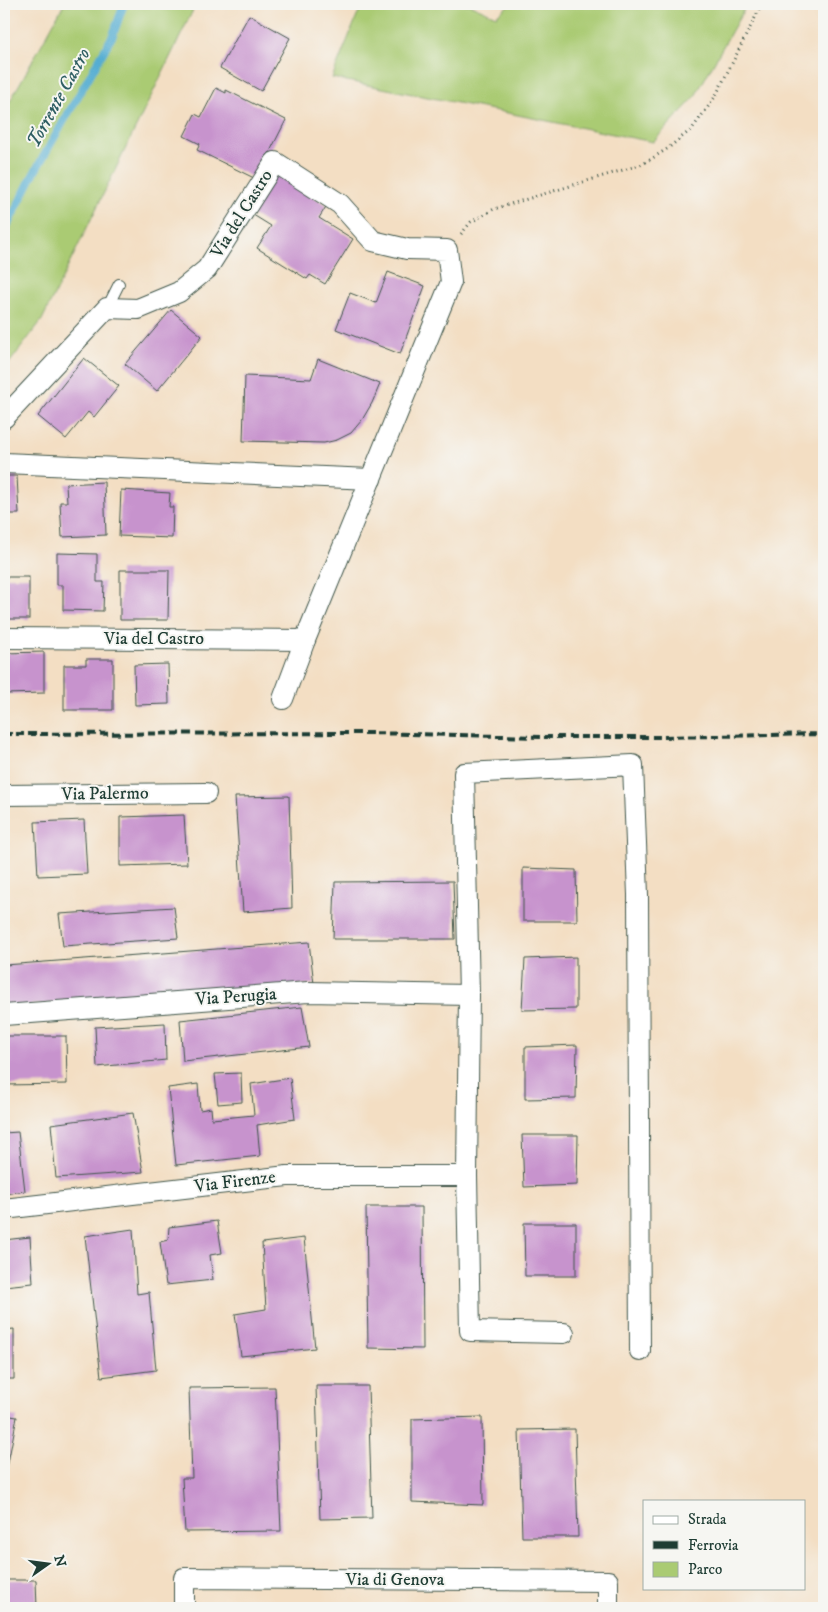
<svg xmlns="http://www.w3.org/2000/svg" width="828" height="1612" viewBox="0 0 828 1612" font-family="'IM FELL DW Pica',serif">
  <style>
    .green { fill: #aacb73; stroke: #648454 }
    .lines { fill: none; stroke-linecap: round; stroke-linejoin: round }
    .stream { stroke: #55add2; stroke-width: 8 }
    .building { fill: #c793cd }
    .lane-casing { stroke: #3f5549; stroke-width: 12 }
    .street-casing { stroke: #3f5549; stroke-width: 22 }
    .path { stroke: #3f5549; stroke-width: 3; stroke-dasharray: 1 4; stroke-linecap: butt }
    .lane { stroke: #fff; stroke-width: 10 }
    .street { stroke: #fff; stroke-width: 20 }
    .rail { stroke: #1f3d34; stroke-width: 4; stroke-dasharray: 8 4; stroke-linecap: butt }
    .labels { text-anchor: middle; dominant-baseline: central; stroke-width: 4; stroke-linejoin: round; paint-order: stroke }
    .street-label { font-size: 18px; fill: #1f3d34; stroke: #f6f6f2 }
    .water-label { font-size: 19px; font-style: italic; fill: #2f5f63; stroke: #f6f6f2 }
  </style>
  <rect width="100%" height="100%" fill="#f6f6f2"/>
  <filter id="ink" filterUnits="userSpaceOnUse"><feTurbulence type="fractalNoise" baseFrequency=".02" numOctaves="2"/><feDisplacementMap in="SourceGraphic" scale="10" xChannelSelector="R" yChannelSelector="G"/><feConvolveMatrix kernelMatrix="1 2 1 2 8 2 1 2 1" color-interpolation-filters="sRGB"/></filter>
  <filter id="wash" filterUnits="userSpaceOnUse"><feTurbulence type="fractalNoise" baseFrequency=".0096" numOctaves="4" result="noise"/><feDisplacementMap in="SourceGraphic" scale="20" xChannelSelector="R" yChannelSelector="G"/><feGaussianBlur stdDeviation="1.12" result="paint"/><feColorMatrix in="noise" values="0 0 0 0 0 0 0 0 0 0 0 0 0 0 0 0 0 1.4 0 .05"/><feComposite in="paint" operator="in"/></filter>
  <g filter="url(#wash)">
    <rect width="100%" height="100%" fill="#f3dec3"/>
    <g class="green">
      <path d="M64,4H196L42,320L4,370V112Z"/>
      <path d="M362,4H469L496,16L510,4H747L694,98L653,142L332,78Z"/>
    </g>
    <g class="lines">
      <path class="stream" d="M4,232L33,175L113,35L124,4"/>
    </g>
    <g id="blocks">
      <g class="building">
        <path d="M249,15L290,38L261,91L220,68Z"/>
        <path d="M216,88L226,93V90L286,120L256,179L197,150L200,144L184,136L195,114L201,117Z"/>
        <path d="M275,173L327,205L319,218L353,239L325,284L310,275L307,279L257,248L271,226L250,213Z"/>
        <path d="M388,272L425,286L400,354L336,329L350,293L376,303Z"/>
        <path d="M171,310L202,336L157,391L125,364Z"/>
        <path d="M84,358L119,386L94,417L88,412L66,439L38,416Z"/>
        <path d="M318,359L380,384L372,403L362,420L351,433L337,440L324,443L243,441L245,376L311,379Z"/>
        <path d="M4,476H17L19,514H4Z"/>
        <path d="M104,482L106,535L62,537L60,502H67L66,484Z"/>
        <path d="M121,490L170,493L169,507H173L172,538L119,536Z"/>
        <path d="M57,553L97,554V582H104L103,611L63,610V585H57Z"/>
        <path d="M120,570H169L168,620H120Z"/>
        <rect x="4" y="577" width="25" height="42"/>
        <path d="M44,652V693L4,694V653Z"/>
        <path d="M86,659H113V710H64V665H86Z"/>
        <path d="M168,664L169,704L135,705L134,665Z"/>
        <path d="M289,796L292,908L243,912L235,797Z"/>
        <path d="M184,815L187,864L120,866V817Z"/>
        <path d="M84,820L87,874L38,876L35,822Z"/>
        <path d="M523,868L576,870L577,921H523Z"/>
        <path d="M453,881L455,939H333L335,882Z"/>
        <rect x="4" y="893" width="2" height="46"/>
        <path d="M174,907L178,938L63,946L59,914Z"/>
        <path d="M309,942L314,984L4,1007L5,965Z"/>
        <path d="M576,957V1009L522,1010L525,959Z"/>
        <path d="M302,1007L309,1047L183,1061L180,1020Z"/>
        <path d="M165,1023L166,1060L97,1067L95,1027Z"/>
        <path d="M4,1036H66L67,1084L4,1085Z"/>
        <path d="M577,1045L576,1098L525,1099V1047Z"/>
        <path d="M241,1073L242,1102L218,1104L215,1074Z"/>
        <path d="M290,1078L295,1119L257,1125L260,1156L176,1165L168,1088L198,1084L200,1110L211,1108L212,1119L254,1115L251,1084Z"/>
        <path d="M133,1113L143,1172L56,1178L51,1124Z"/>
        <path d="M18,1132L25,1191L4,1194V1133Z"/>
        <path d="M522,1135H578L577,1185L524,1187Z"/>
        <path d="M366,1207H422L423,1349L368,1348Z"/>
        <path d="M217,1221L222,1253L210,1255L213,1280L166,1285L160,1242L168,1240L169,1227Z"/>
        <path d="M524,1223H576V1276H525Z"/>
        <path d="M133,1229L137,1294L149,1292L156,1370L101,1377L85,1236Z"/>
        <path d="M30,1237L33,1283L4,1286V1240Z"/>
        <path d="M304,1238L315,1348L241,1356L235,1314L266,1309L262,1243Z"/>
        <path d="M14,1329V1379H4V1330Z"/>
        <path d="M316,1386H368L372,1518L320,1519Z"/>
        <path d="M275,1387L281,1531L185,1532L182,1478H192L189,1388Z"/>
        <path d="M4,1415L17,1417L5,1478H4Z"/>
        <path d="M482,1417L483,1505L412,1502V1419Z"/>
        <path d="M575,1429L578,1537H522L519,1430Z"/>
        <path d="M4,1580H36L37,1608H4Z"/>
      </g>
    </g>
  </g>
  <g filter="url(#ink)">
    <use href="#blocks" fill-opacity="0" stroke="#3f5549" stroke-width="1"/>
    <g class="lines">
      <defs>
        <path id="lane" d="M107,308L119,284"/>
        <g id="street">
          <path d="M4,418L107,308L138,309L179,292L207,269L275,162L340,204L373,241L407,249L447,250L451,282L305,640L283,699"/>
          <path d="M4,463L371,479"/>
          <path d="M4,638L305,640"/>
          <path d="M4,795L206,793"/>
          <path d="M4,1015L308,992L469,995"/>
          <path d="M4,1209L287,1176H467"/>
          <path d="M564,1333L470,1331L467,1176L469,995L464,773L633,765L638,895L640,1351"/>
          <path d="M184,1608V1578L608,1581V1608"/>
        </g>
      </defs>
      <use href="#lane" class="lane-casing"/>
      <use href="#street" class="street-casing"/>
      <path class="path" d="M461,234L471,222L494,209L643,164L667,149L692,129L715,97L762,4"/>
      <use href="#lane" class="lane"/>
      <use href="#street" class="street"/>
      <path class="rail" d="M4,734L370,733L542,737H663L824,734"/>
    </g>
  </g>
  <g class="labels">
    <g class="street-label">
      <text transform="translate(242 214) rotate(-58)">Via del Castro</text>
      <text x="154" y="639">Via del Castro</text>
      <text transform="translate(105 794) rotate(-1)">Via Palermo</text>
      <text transform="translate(236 997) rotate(-4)">Via Perugia</text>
      <text transform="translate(235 1182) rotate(-7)">Via Firenze</text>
      <text x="395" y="1580">Via di Genova</text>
    </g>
    <g class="water-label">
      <text transform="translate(59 98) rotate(-61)">Torrente Castro</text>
    </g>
  </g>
  <rect width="828" height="1612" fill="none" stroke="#f6f6f2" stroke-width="20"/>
  <rect x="643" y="1500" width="162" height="90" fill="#f6f6f2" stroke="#a0aca6"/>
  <rect x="653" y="1516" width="25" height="8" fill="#ffffff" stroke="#a0aca6"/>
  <text x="688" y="1524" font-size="15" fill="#1f3d34">Strada</text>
  <rect x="653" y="1541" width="25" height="8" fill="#1f3d34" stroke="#a0aca6"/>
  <text x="688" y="1550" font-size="15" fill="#1f3d34">Ferrovia</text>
  <rect x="653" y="1562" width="25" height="15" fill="#aacb73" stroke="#a0aca6"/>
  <text x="688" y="1574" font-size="15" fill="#1f3d34">Parco</text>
  <g transform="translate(48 1564) rotate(76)" stroke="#f6f6f2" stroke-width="4" paint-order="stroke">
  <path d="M0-4L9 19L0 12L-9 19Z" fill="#1f3d34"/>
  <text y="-8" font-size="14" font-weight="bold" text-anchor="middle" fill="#1f3d34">N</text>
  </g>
</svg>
